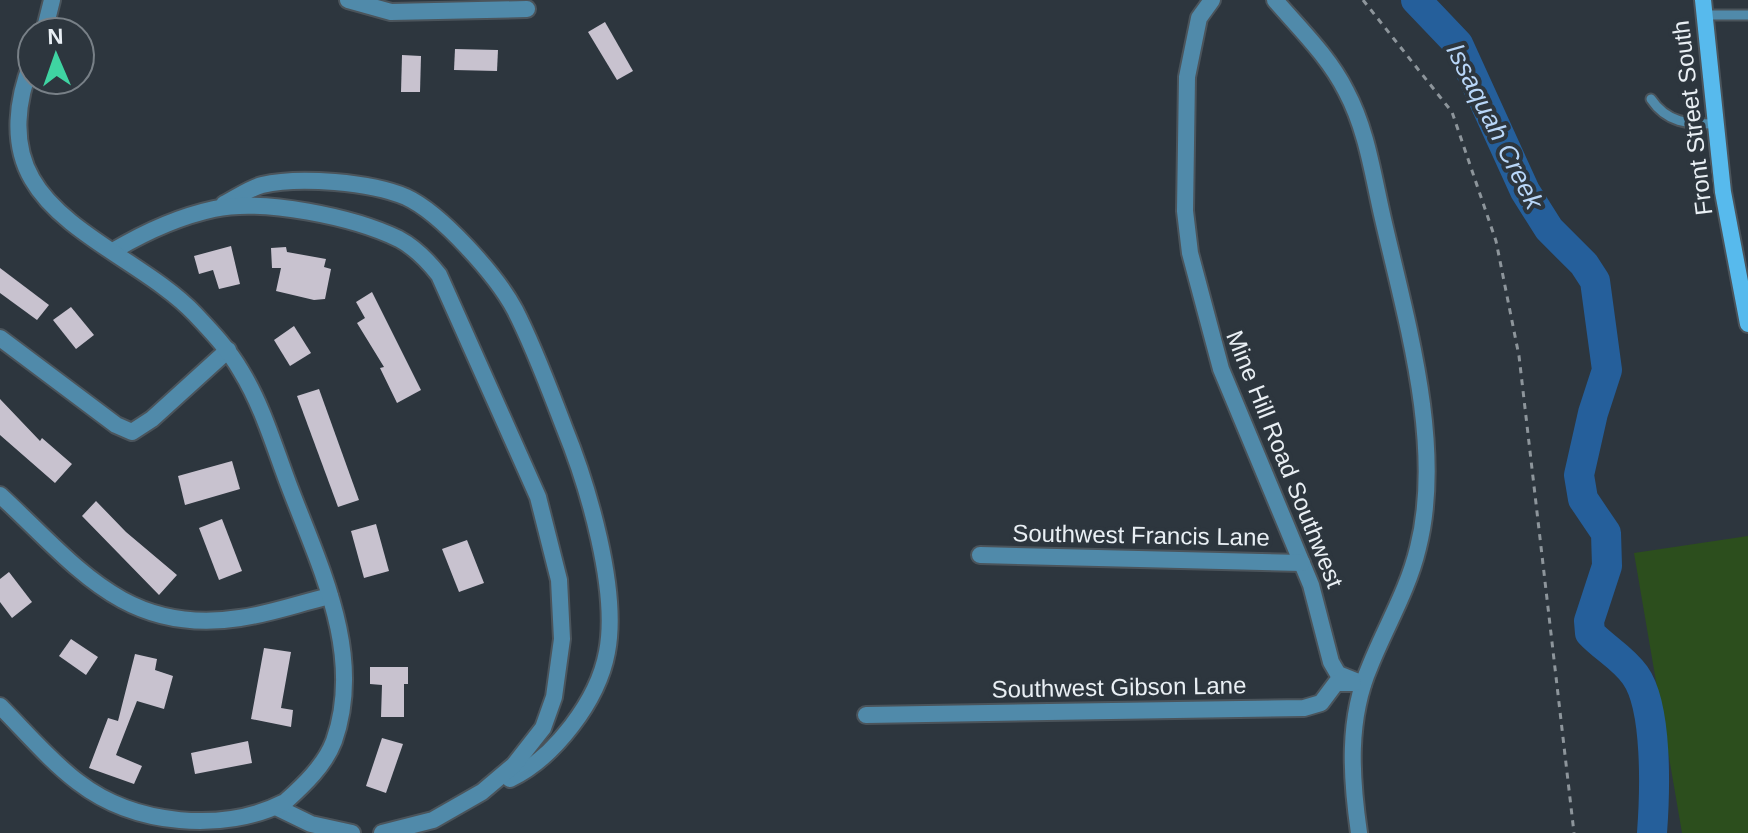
<svg xmlns="http://www.w3.org/2000/svg" width="1748" height="833" viewBox="0 0 1748 833" font-family="Arial,sans-serif">
  <style>
    .green { fill: #2c4e1d }
    .lines { fill: none; stroke-linecap: round; stroke-linejoin: round }
    .river { stroke: #255f9b; stroke-width: 30 }
    .building { fill: #c8c2cf }
    .service-casing { stroke: #4b545b; stroke-width: 13 }
    .minor-casing { stroke: #4b545b; stroke-width: 20 }
    .tertiary-casing { stroke: #4b545b; stroke-width: 20 }
    .secondary-casing { stroke: #4b545b; stroke-width: 20 }
    .path { stroke: #8d959b; stroke-width: 3; stroke-dasharray: 6 6; stroke-linecap: butt }
    .service { stroke: #508aaa; stroke-width: 9 }
    .minor { stroke: #508aaa; stroke-width: 16 }
    .tertiary { stroke: #508aaa; stroke-width: 16 }
    .secondary { stroke: #57baed; stroke-width: 16 }
    .labels { text-anchor: middle; dominant-baseline: central; stroke-width: 8; stroke-linejoin: round; paint-order: stroke }
    .street-label { font-size: 24px; fill: #e9eff4; stroke: #2d363e }
    .water-label { font-size: 26px; font-style: italic; fill: #b8d6f8; stroke: #2d363e }
  </style>
  <rect width="100%" height="100%" fill="#2d363e"/>
  <path class="green" d="M1748,536V833H1682L1634,553Z"/>
  <g class="lines">
    <path class="river" d="M1416,0L1458,44L1525,191L1549,229L1584,264L1595,281L1607,370L1593,413L1579,475L1583,499L1606,533L1607,566L1589,621L1590,633C1604,648 1622,657 1635,675C1658,707 1655,793 1652,833"/>
  </g>
  <g class="building">
    <path d="M605,22L633,71L617,80L588,32Z"/>
    <path d="M455,49L498,50L497,71L454,70Z"/>
    <path d="M402,55L421,56L420,92H401Z"/>
    <path d="M231,246L240,284L219,289L213,270L199,274L194,256Z"/>
    <path d="M286,247L287,252L326,259L324,267L331,269L325,299L314,300L276,291L281,268H272L271,248Z"/>
    <path d="M0,268L49,305L37,320L0,293Z"/>
    <path d="M372,292L421,390L397,403L380,368L384,367L357,323L365,318L356,302Z"/>
    <path d="M71,307L94,335L76,349L53,320Z"/>
    <path d="M294,326L311,353L290,366L274,340Z"/>
    <path d="M319,389L359,500L338,507L297,396Z"/>
    <path d="M0,399L40,441L42,438L72,464L55,483L0,435Z"/>
    <path d="M232,461L240,489L185,505L178,476Z"/>
    <path d="M96,501L126,532L177,575L159,595L82,516Z"/>
    <path d="M222,519L242,571L219,580L199,528Z"/>
    <path d="M376,524L389,571L364,578L351,531Z"/>
    <path d="M467,540L484,583L459,592L442,549Z"/>
    <path d="M9,572L32,602L12,618L0,602V579Z"/>
    <path d="M71,639L98,657L86,675L59,656Z"/>
    <path d="M264,648L291,652L281,708L293,710L291,727L251,719Z"/>
    <path d="M135,654L157,659L155,670L173,676L164,709L137,701L116,755L142,766L134,784L89,768L108,718L118,721Z"/>
    <path d="M370,667H408V684H404V717H381L382,685L370,684Z"/>
    <path d="M382,738L403,744L386,793L366,786Z"/>
    <path d="M248,741L252,763L195,774L191,753Z"/>
  </g>
  <g class="lines">
    <defs>
      <g id="service">
        <path d="M1704,15H1748"/>
        <path d="M1651,99C1667,123 1688,124 1715,124"/>
      </g>
      <g id="minor">
        <path d="M348,0L391,12L527,9"/>
        <path d="M1212,0L1199,18L1187,77L1185,211L1190,253L1221,369L1311,585L1331,662L1338,674L1363,684"/>
        <path d="M1275,0C1300,29 1329,57 1346,91C1367,130 1373,176 1383,219C1406,319 1444,446 1418,548C1408,590 1386,626 1370,666C1347,719 1351,777 1359,833"/>
        <path d="M224,204C236,198 250,188 262,185C299,176 371,182 406,197C441,213 497,276 515,310C534,347 549,388 564,427C588,486 619,590 607,652C598,701 554,758 510,779"/>
        <path d="M113,251C145,232 177,217 214,209C263,198 354,217 399,239C416,248 428,261 439,275L538,497L559,580L562,639L554,697L543,728L514,765L482,792L433,820L382,833"/>
        <path d="M0,338L116,425L132,432L152,419L228,350"/>
        <path d="M0,495C76,565 125,636 240,618C270,614 300,603 330,596"/>
        <path d="M980,555L1302,563"/>
        <path d="M866,715L1304,708L1321,703L1336,683H1353"/>
        <path d="M278,808L311,824L352,833"/>
      </g>
      <g id="tertiary">
        <path d="M44,32L52,0"/>
        <path d="M0,706C25,731 50,761 78,782C135,826 224,833 285,802C304,785 325,765 334,741C365,653 318,563 288,483C274,446 262,405 241,371C229,350 212,332 195,314C151,267 63,234 32,179C11,143 17,99 32,62"/>
      </g>
      <path id="secondary" d="M1703,0L1723,192L1748,324"/>
    </defs>
    <use href="#service" class="service-casing"/>
    <use href="#minor" class="minor-casing"/>
    <use href="#tertiary" class="tertiary-casing"/>
    <use href="#secondary" class="secondary-casing"/>
    <path class="path" d="M1363,0L1452,112L1496,241L1519,356L1574,833"/>
    <use href="#service" class="service"/>
    <use href="#minor" class="minor"/>
    <use href="#tertiary" class="tertiary"/>
    <use href="#secondary" class="secondary"/>
  </g>
  <g class="labels">
    <g class="street-label">
      <text transform="translate(1692 118) rotate(-97)">Front Street South</text>
      <text transform="translate(1285 459) rotate(68)">Mine Hill Road Southwest</text>
      <text transform="translate(1141 535) rotate(1)">Southwest Francis Lane</text>
      <text transform="translate(1119 687) rotate(-1)">Southwest Gibson Lane</text>
    </g>
    <g class="water-label">
      <text transform="translate(1495 126) rotate(63)">Issaquah Creek</text>
    </g>
  </g>
  <g transform="translate(56 56) rotate(358)"><circle r="38" fill="#2d363e" stroke="#788087" stroke-width="2"/>
  <path d="M0-6L14 30L0 20L-14 30Z" fill="#3fd4a2"/>
  <text y="-12" font-size="22" font-weight="bold" text-anchor="middle" fill="#e9eff4">N</text>
  </g>
</svg>
